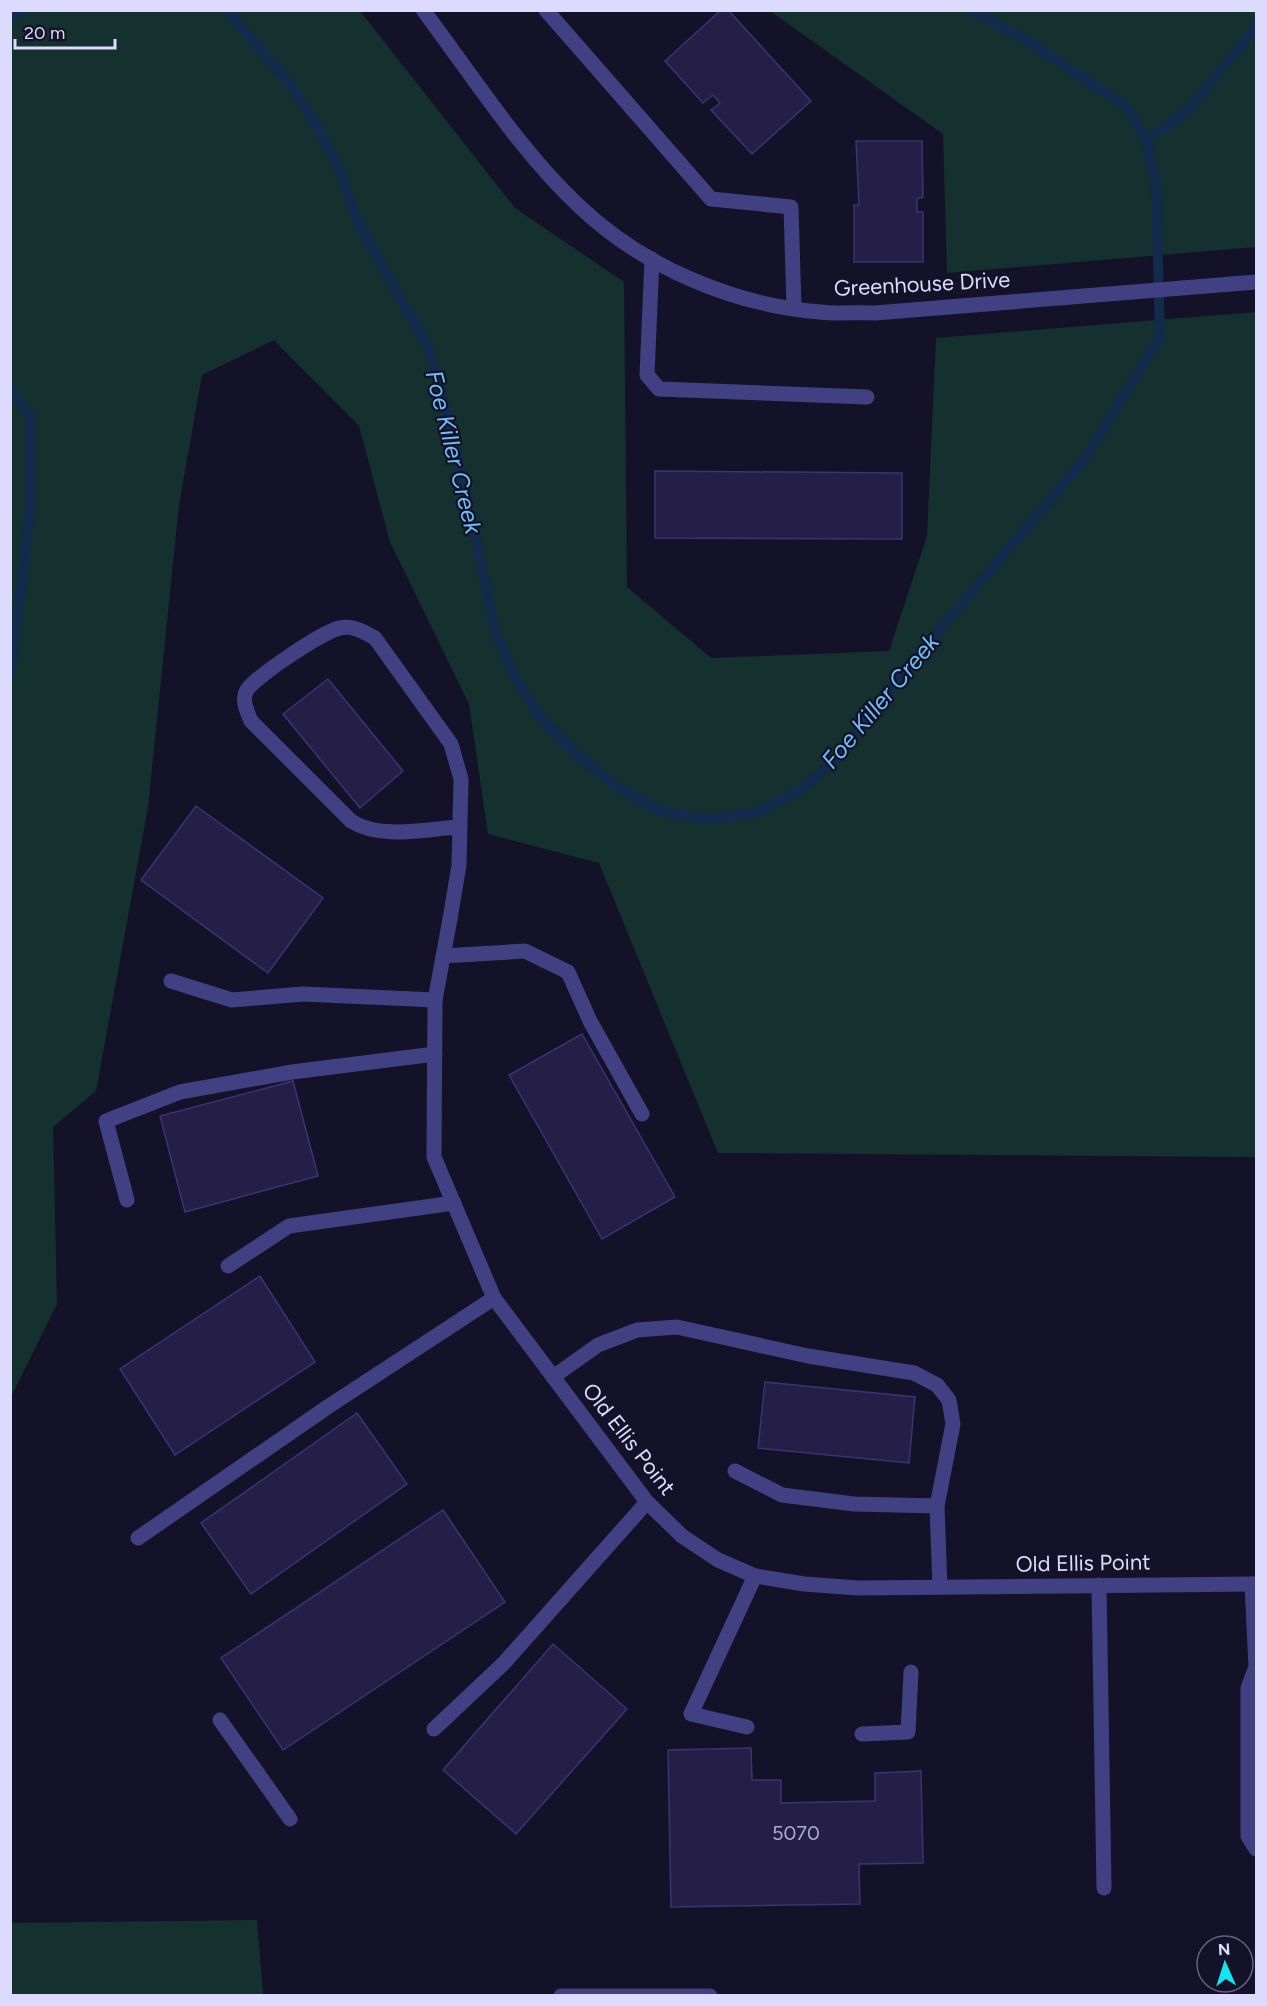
<svg xmlns="http://www.w3.org/2000/svg" width="1267" height="2006" viewBox="0 0 1267 2006" font-family="Figtree,sans-serif">
  <style>
    .green { fill: #15312f }
    .lines { fill: none; stroke-linecap: round; stroke-linejoin: round }
    .stream { stroke: #122a4b; stroke-width: 10 }
    .building { fill: #251f47; stroke: #3c3372; stroke-width: 1.5 }
    .service { stroke: #404083; stroke-width: 15 }
    .minor { stroke: #404083; stroke-width: 15 }
    .labels { text-anchor: middle; dominant-baseline: central; stroke-width: 4.5; stroke-linejoin: round; paint-order: stroke }
    .number-label { font-size: 20px; fill: #afacd0 }
    .street-label { font-size: 22px; fill: #dddbfd; stroke: #141228 }
    .water-label { font-size: 24px; font-style: italic; fill: #6fbef6; stroke: #141228 }
  </style>
  <rect width="100%" height="100%" fill="#141228"/>
  <g class="green">
    <path d="M11,10L360,11L515,208L624,282L627,587L711,658L889,651L927,536L936,338L1256,312V1157L718,1153L599,863L488,834L469,704L390,542L359,426L274,340L202,375L179,505L148,807L96,1091L53,1127L57,1304L11,1397Z"/>
    <path d="M770,11H1256V247L947,273L943,134Z"/>
    <path d="M257,1920L263,1995H11V1923Z"/>
  </g>
  <g class="lines">
    <g class="stream">
      <path d="M227,10L293,88L319,130L342,175L358,223L427,345L454,437L495,631L515,677L542,719L577,755L616,786L660,811L709,820L758,812L802,789L840,756L868,714L1084,460L1160,337L1156,184L1146,140L1126,106L1028,41L971,10"/>
      <path d="M10,17L23,10"/>
      <path d="M1146,140L1186,112L1249,36L1256,22"/>
      <path d="M10,390L30,414V510L10,676"/>
    </g>
  </g>
  <g class="building">
    <path d="M721,10H728L811,101L752,154L711,110L720,103L713,95L703,103L665,61Z"/>
    <path d="M856,141H922L923,197L917,199V212H923V262H854V205H859Z"/>
    <path d="M655,471L902,473V539L655,538Z"/>
    <path d="M328,679L403,771L360,808L283,714Z"/>
    <path d="M196,806L323,898L268,973L141,880Z"/>
    <path d="M582,1034L675,1197L602,1239L509,1075Z"/>
    <path d="M293,1081L318,1176L185,1212L160,1116Z"/>
    <path d="M260,1276L315,1362L175,1455L120,1369Z"/>
    <path d="M765,1382L915,1397L909,1463L758,1448Z"/>
    <path d="M357,1413L407,1484L251,1594L201,1523Z"/>
    <path d="M443,1510L505,1602L283,1750L221,1658Z"/>
    <path d="M553,1644L627,1709L516,1834L443,1770Z"/>
    <path d="M751,1748L752,1780H781V1803L875,1801V1773L921,1771L923,1863L859,1864L860,1904L671,1907L668,1750Z"/>
  </g>
  <g class="lines">
    <g class="service">
      <path d="M546,10L711,199L791,207L794,308"/>
      <path d="M652,259L647,375L659,389L867,397"/>
      <path d="M450,919L459,865L461,779L451,744L375,638C364,632 353,625 340,628C325,630 255,677 247,690C241,700 247,711 251,721L351,821C381,840 425,829 459,827"/>
      <path d="M443,956L525,951L568,972L590,1021L642,1114"/>
      <path d="M171,981L232,1000L303,994L435,1000"/>
      <path d="M127,1200L106,1121L180,1092L292,1072L435,1054"/>
      <path d="M228,1266L289,1226L454,1203"/>
      <path d="M553,1377L598,1345L637,1330L677,1327L808,1356L914,1373L937,1385L949,1400L953,1424L937,1506"/>
      <path d="M735,1471L782,1495L854,1504L937,1506L940,1587"/>
      <path d="M138,1538L329,1406L494,1298"/>
      <path d="M1252,1584L1256,1667L1248,1688V1836L1256,1849"/>
      <path d="M1099,1585L1104,1888"/>
      <path d="M220,1720L290,1819"/>
      <path d="M747,1727L691,1714L755,1576"/>
      <path d="M434,1729L504,1663L647,1502"/>
      <path d="M862,1734L908,1732L911,1672"/>
      <path d="M561,1996H710"/>
    </g>
    <g class="minor">
      <path d="M423,10C472,75 520,151 579,206C643,267 733,305 820,312C838,314 857,312 875,313L1256,282"/>
      <path d="M450,919L435,1000L434,1157L494,1298L647,1502L682,1536L718,1560L755,1576L804,1584L858,1588L1256,1584"/>
    </g>
  </g>
  <g class="labels">
    <g class="number-label">
      <text x="796" y="1833">5070</text>
    </g>
    <g class="street-label">
      <text transform="translate(922 284) rotate(-3)">Greenhouse Drive</text>
      <text transform="translate(629 1439) rotate(52)">Old Ellis Point</text>
      <text transform="translate(1083 1563) rotate(-1)">Old Ellis Point</text>
    </g>
    <g class="water-label">
      <text transform="translate(454 452) rotate(76)">Foe Killer Creek</text>
      <text transform="translate(880 701) rotate(-50)">Foe Killer Creek</text>
    </g>
  </g>
  <rect width="1267" height="2006" fill="none" stroke="#dddbfd" stroke-width="24"/>
  <g transform="translate(1225 1964) rotate(357)"><circle r="28" fill="#141228" stroke="#64627d" stroke-width="1.5"/>
  <path d="M0-4.5L10 22L0 15L-10 22Z" fill="#13e4f0"/>
  <text y="-9" font-size="16" font-weight="bold" text-anchor="middle" fill="#dddbfd">N</text>
  </g>
  <path d="M15 39v9h100v-9" fill="none" stroke="#dddbfd" stroke-width="3"/>
  <text x="24" y="39" font-size="18" fill="#dddbfd" stroke="#141228" stroke-width="4.5" paint-order="stroke">20 m</text>
</svg>
